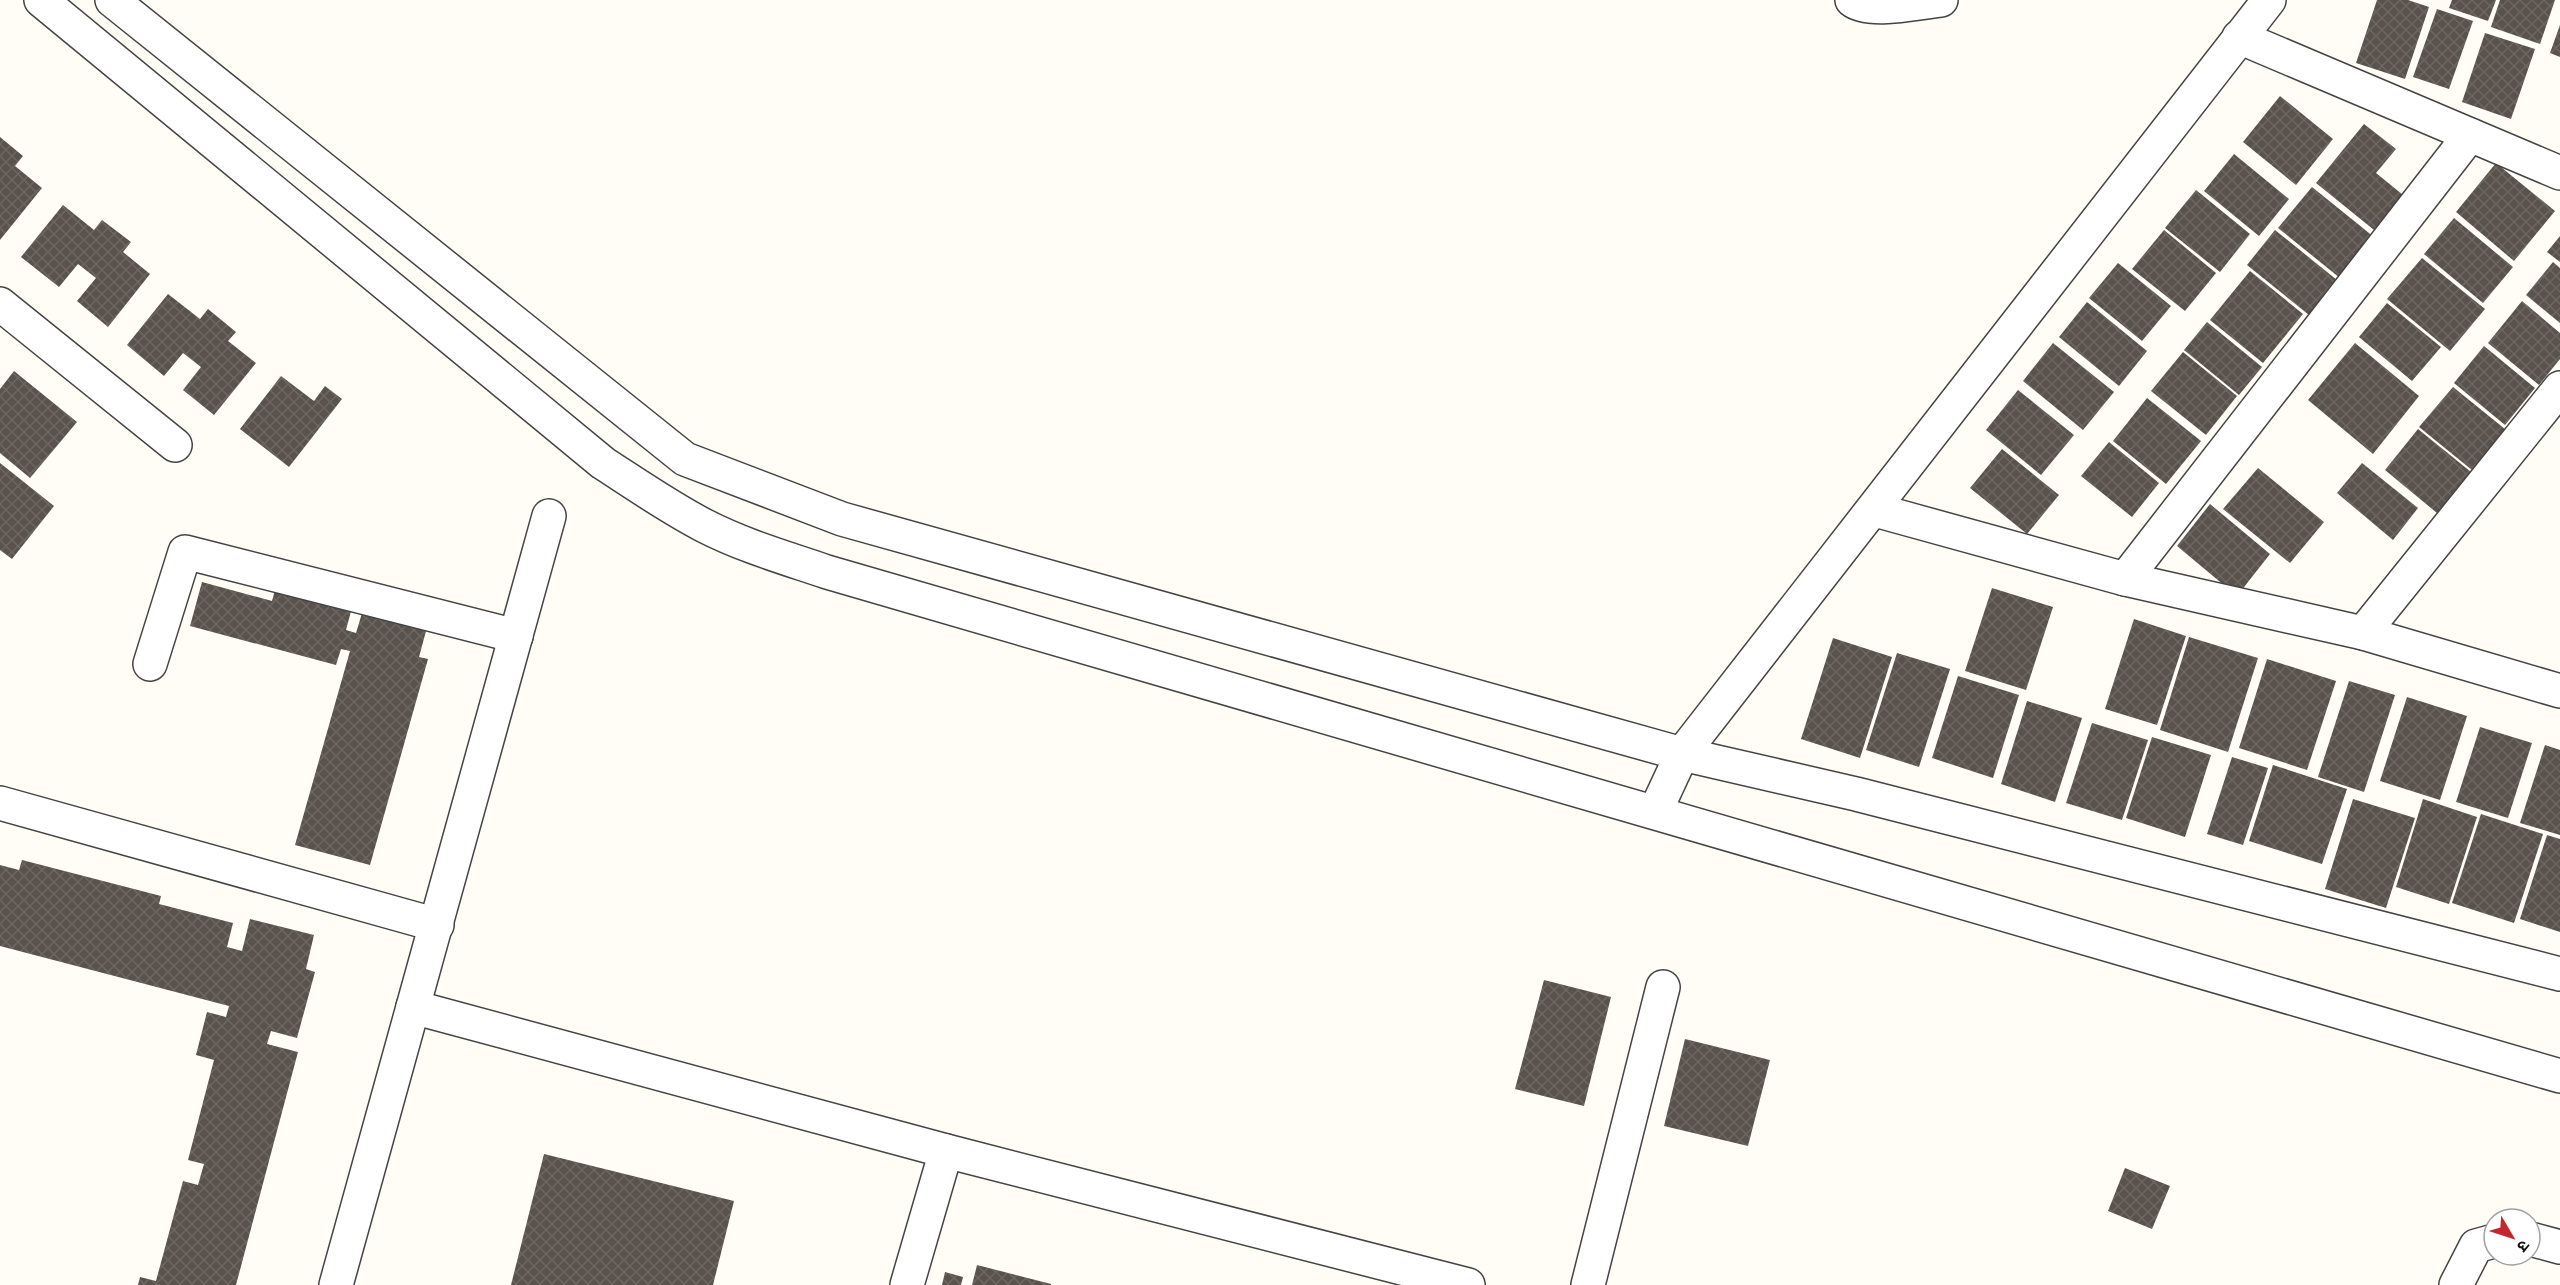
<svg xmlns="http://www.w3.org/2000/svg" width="2560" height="1285" viewBox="0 0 2560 1285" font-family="'Times New Roman','Noto Sans Devanagari',serif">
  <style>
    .building { fill: url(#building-cross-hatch) }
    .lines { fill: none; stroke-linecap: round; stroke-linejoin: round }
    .minor-casing { stroke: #444; stroke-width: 36 }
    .minor { stroke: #fff; stroke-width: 33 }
  </style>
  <defs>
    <pattern id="building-cross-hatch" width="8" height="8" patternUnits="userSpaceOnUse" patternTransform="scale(1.5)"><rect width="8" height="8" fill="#5a524d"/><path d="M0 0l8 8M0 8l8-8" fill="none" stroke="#6d6662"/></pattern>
  </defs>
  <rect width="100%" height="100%" fill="#fffdf5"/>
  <g class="building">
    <path d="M2377,0H2408L2429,7L2405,79L2356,63Z"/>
    <path d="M2452,0H2496L2488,21L2449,8Z"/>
    <path d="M2500,0H2555L2540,44L2491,27Z"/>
    <path d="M2437,9L2473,21L2449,89L2413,77Z"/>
    <path d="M2560,25V57L2550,53Z"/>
    <path d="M2485,33L2535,49L2511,119L2462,102Z"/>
    <path d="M2280,96L2333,139L2296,185L2243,142Z"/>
    <path d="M2364,124L2396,149L2376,173L2408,199L2379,234L2316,183Z"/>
    <path d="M0,137L23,156L15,166L42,188L0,240Z"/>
    <path d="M2234,154L2289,199L2259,236L2204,191Z"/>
    <path d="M2496,163L2555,211L2514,261L2456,212Z"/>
    <path d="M2312,187L2374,237L2340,278L2278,228Z"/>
    <path d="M2196,190L2250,234L2220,272L2165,228Z"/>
    <path d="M63,205L94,230L102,220L131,242L123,252L150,274L108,327L77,301L96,278L78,264L59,287L21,257Z"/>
    <path d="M2454,218L2513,267L2483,303L2424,254Z"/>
    <path d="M2164,230L2216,273L2185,311L2132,269Z"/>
    <path d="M2275,230L2337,280L2309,315L2247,265Z"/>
    <path d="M2560,236V262L2547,252Z"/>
    <path d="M2422,258L2485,309L2450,351L2387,299Z"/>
    <path d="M2553,262L2560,268V323L2526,295Z"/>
    <path d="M2118,263L2171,306L2142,341L2089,298Z"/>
    <path d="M2250,271L2303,314L2263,363L2210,320Z"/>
    <path d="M168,294L200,319L208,309L236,332L228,341L256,363L214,415L183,390L201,367L183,353L164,376L127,345Z"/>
    <path d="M2522,301L2560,333V359L2539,385L2488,343Z"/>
    <path d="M2087,302L2147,351L2119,386L2059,337Z"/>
    <path d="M2387,303L2441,347L2412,381L2359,337Z"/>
    <path d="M2207,322L2262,367L2239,395L2184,350Z"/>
    <path d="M2053,343L2114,392L2083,430L2023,381Z"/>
    <path d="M2355,343L2419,396L2373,454L2308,400Z"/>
    <path d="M2484,346L2535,388L2505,425L2454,383Z"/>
    <path d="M2183,352L2237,396L2206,435L2151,391Z"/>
    <path d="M14,371L77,422L30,478L0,453V389Z"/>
    <path d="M281,376L314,401L325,386L342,399L289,467L240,429Z"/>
    <path d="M2453,387L2505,429L2472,470L2419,427Z"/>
    <path d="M2018,390L2074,435L2041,475L1986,430Z"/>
    <path d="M2147,398L2201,441L2166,484L2113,441Z"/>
    <path d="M2418,429L2471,472L2437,513L2385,470Z"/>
    <path d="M2109,442L2159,483L2132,517L2081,476Z"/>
    <path d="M2002,449L2059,495L2027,534L1970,488Z"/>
    <path d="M0,463L54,506L12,559L0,550Z"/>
    <path d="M2362,463L2418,508L2393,540L2337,493Z"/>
    <path d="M2258,468L2324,522L2290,563L2223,509Z"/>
    <path d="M2210,504L2270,554L2237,596L2177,546Z"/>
    <path d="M278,579L354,600L346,630L356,633L365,603L429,620L419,657L428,659L370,865L295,845L350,651L341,649L336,665L190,626L202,582L272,601Z"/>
    <path d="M1992,588L2053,607L2026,690L1965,671Z"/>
    <path d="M2134,619L2186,636L2157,725L2105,709Z"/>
    <path d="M2189,637L2258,658L2228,752L2160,730Z"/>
    <path d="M1833,638L1892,657L1860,758L1801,739Z"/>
    <path d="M1897,653L1950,669L1919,767L1866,750Z"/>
    <path d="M2267,659L2336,681L2307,770L2239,748Z"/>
    <path d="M1958,676L2019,695L1993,778L1932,758Z"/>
    <path d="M2349,681L2395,695L2364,792L2318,777Z"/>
    <path d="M2407,697L2467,716L2440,800L2380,781Z"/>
    <path d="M2027,701L2082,718L2055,802L2001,784Z"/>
    <path d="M2092,723L2148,740L2122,820L2066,803Z"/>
    <path d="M2480,727L2532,743L2508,818L2456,802Z"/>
    <path d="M2152,737L2211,755L2185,837L2126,818Z"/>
    <path d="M2545,745L2560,750V835L2520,823Z"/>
    <path d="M2232,757L2268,768L2243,845L2207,834Z"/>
    <path d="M2273,765L2347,789L2322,864L2249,841Z"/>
    <path d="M2353,799L2415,818L2386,908L2325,889Z"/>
    <path d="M2423,799L2477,817L2449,904L2396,887Z"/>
    <path d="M2481,814L2543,834L2514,923L2452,903Z"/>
    <path d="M2547,835L2560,839V932L2520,919Z"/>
    <path d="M22,860L161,896L159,904L233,923L227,947L242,951L250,919L314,935L306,969L315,972L297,1038L271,1031L267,1044L298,1052L236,1285H138L140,1277L156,1281L183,1181L198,1185L204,1164L188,1160L214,1060L196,1055L207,1012L226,1017L229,1006L0,946V865L19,870Z"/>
    <path d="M1544,980L1611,997L1584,1106L1515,1089Z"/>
    <path d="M1685,1039L1770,1060L1748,1146L1664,1126Z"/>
    <path d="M544,1154L734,1201L713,1285H511Z"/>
    <path d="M2125,1168L2170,1186L2152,1229L2108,1211Z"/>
    <path d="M977,1265L1051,1284V1285H972Z"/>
    <path d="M945,1272L963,1277L961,1285H942Z"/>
  </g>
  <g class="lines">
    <defs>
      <g id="minor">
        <path d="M41,0L603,463C637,485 670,508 705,526C744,546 786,558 827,572L2560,1076"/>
        <path d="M112,0L685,459L842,519L1682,754L1856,794L2560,974"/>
        <path d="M1852,0C1869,14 1919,2 1941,0"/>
        <path d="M2239,37L2560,173"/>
        <path d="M0,304L175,445"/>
        <path d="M1875,510L2125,579L2363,633L2560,691"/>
        <path d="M2125,579L2470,135"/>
        <path d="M2363,633L2560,388"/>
        <path d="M150,664L185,552L516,636"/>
        <path d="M0,803L437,925"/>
        <path d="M1655,812L1682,754L2269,0"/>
        <path d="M413,1007L946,1151L1468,1285"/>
        <path d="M2530,1239L2560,1247"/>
        <path d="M336,1285L549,516"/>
        <path d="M907,1285L946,1151"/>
        <path d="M1588,1285L1663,987"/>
        <path d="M2456,1285L2476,1246L2494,1241"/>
      </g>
    </defs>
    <use href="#minor" class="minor-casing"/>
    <use href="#minor" class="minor"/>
  </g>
  <g transform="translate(2512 1237) rotate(129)"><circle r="28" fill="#ffffff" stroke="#a0a0a0" stroke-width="1.5"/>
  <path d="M0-4.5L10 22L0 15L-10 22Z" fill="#c4262e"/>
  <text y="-9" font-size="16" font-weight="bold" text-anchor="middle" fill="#111111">उ</text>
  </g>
</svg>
